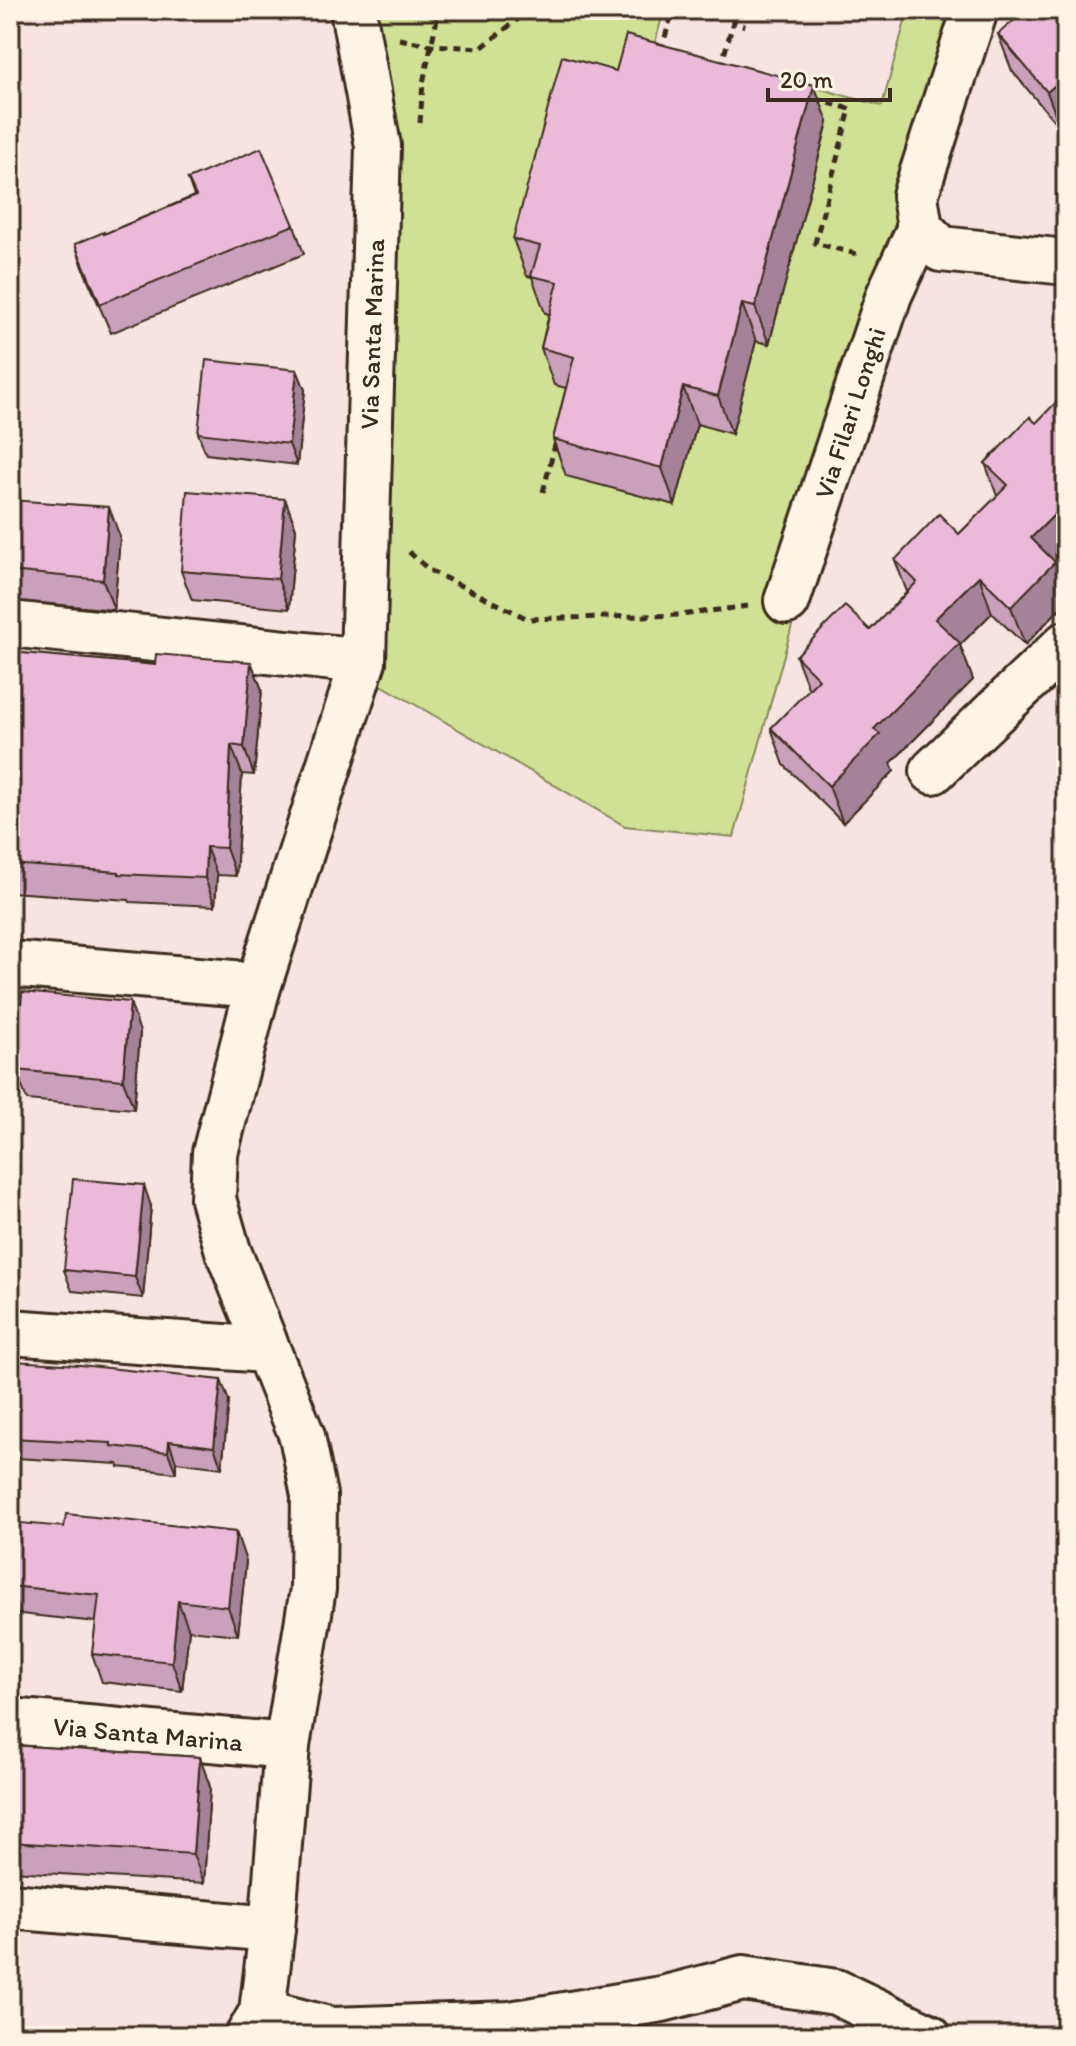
<svg xmlns="http://www.w3.org/2000/svg" width="1076" height="2046" viewBox="0 0 1076 2046" font-family="Itim,sans-serif">
	<style>
		.green { fill: #d0e195; stroke: #86865a; stroke-width: 2 }
		.lines { fill: none; stroke-linecap: round; stroke-linejoin: round }
		.minor-casing { stroke: #3b2a1e; stroke-width: 50 }
		.path { stroke: #3b2a1e; stroke-width: 5; stroke-dasharray: 8 6; stroke-linecap: butt }
		.minor { stroke: #fcf5e5; stroke-width: 44 }
		.wall { fill: #cba0bb; stroke: #3b2a1e; stroke-width: 2 }
		.shaded-wall { fill: #a58298; stroke: #3b2a1e; stroke-width: 2 }
		.building { fill: #ecbad9; stroke: #3b2a1e; stroke-width: 2 }
		.labels { text-anchor: middle; stroke-width: 6; stroke-linejoin: round; paint-order: stroke }
		.street-label { font-size: 26px; fill: #3b2a1e; stroke: #fcf5e5 }
	</style>
	<rect width="100%" height="100%" fill="#f7e3e1"/>
	<filter id="ink" filterUnits="userSpaceOnUse"><feTurbulence type="fractalNoise" baseFrequency=".0125" numOctaves="2"/><feDisplacementMap in="SourceGraphic" scale="16" xChannelSelector="R" yChannelSelector="G"/><feConvolveMatrix kernelMatrix="1 2 1 2 8 2 1 2 1" color-interpolation-filters="sRGB"/></filter>
	<g filter="url(#ink)">
		<path class="green" d="M375 10H664L655 43 882 106 908 10H961L734 837 625 826 378 683 400 152Z"/>
		<g class="lines">
			<defs>
				<g id="minor">
					<path d="M975 10 915 196 920 228 941 249 1066 262"/>
					<path d="M787 601 889 295 920 228"/>
					<path d="M10 624 363 661"/>
					<path d="M933 771 1066 644"/>
					<path d="M10 964 233 983 257 990"/>
					<path d="M10 1332 267 1350"/>
					<path d="M10 1721 287 1746"/>
					<path d="M10 1906 272 1929"/>
					<path d="M262 2012 332 2030 510 2024 662 1999 743 1978 836 1992 928 2036"/>
					<path d="M248 2036 262 2012 272 1929 287 1746 313 1589 314 1495 302 1436 228 1251 213 1199 215 1153 257 990 363 661 378 146 353 10"/>
				</g>
			</defs>
			<use href="#minor" class="minor-casing"/>
			<g class="path">
				<path d="M399 39 431 45 481 48 518 19 522 10"/>
				<path d="M661 51 673 10"/>
				<path d="M721 67 733 22 745 26"/>
				<path d="M815 99 850 109 815 243 860 255"/>
				<path d="M420 123 423 83 439 10"/>
				<path d="M543 492 556 441"/>
				<path d="M409 552 429 570 528 619 681 615 748 606"/>
			</g>
			<use href="#minor" class="minor"/>
		</g>
		<g class="wall">
			<path d="M1066 10V125L1061 129 1012 71 998 34Z"/>
			<path d="M616 71 814 85 828 122 769 344 756 341 732 434 697 424 675 505 566 476 553 439 566 388 554 385 541 348 549 314 545 313 532 277 527 276 513 239Z"/>
			<path d="M188 179 294 225 304 254 111 333 85 273 75 244 104 234 194 196Z"/>
			<path d="M297 370 305 390 297 465 206 454 198 433Z"/>
			<path d="M1030 417 1056 564 1066 592V602L1025 645 992 613 960 645 973 680 891 763 894 771 843 823 784 765 771 728 809 690 796 656 870 630 907 592 895 560 959 534 997 496 985 463Z"/>
			<path d="M285 499 296 529 289 609 192 600 181 571Z"/>
			<path d="M10 500 120 537 114 610 10 600Z"/>
			<path d="M10 652 155 665 251 662 262 690 254 775 242 774 236 876 217 875 215 906 130 902 129 900 10 892Z"/>
			<path d="M140 1032 134 1109 27 1100 16 1070Z"/>
			<path d="M1066 1200V1222L1061 1209Z"/>
			<path d="M151 1206 143 1298 72 1291 64 1270Z"/>
			<path d="M229 1401 222 1468 176 1462V1473L119 1467 118 1464 16 1458 10 1442V1405Z"/>
			<path d="M10 1522 246 1561 238 1635 189 1630 182 1691 102 1682 92 1654 96 1622 11 1613 10 1620Z"/>
			<path d="M10 1745 200 1757 210 1787 204 1883 12 1871 10 1864Z"/>
		</g>
		<g class="shaded-wall">
			<path d="M1066 76V125L1061 129 1047 92Z"/>
			<path d="M814 85 828 122 769 344 755 307Z"/>
			<path d="M742 304 756 341 732 434 718 396Z"/>
			<path d="M297 370 305 390 297 465 289 444Z"/>
			<path d="M683 387 697 424 675 505 662 468Z"/>
			<path d="M285 499 296 529 289 609 278 579Z"/>
			<path d="M1066 503V554L1056 564 1066 592V602L1025 645 1011 607 1031 538Z"/>
			<path d="M109 507 120 537 114 610 103 580Z"/>
			<path d="M979 576 992 613 960 645 973 680 891 763 894 771 843 823 829 786 874 729 935 619Z"/>
			<path d="M251 662 262 690 254 775 244 747Z"/>
			<path d="M231 745 242 774 236 876 226 848Z"/>
			<path d="M206 847 217 875 215 906 205 878Z"/>
			<path d="M130 1002 140 1032 134 1109 123 1080Z"/>
			<path d="M144 1185 151 1206 143 1298 135 1277Z"/>
			<path d="M221 1380 229 1401 222 1468 214 1447Z"/>
			<path d="M169 1441 176 1462V1473L168 1452Z"/>
			<path d="M236 1532 246 1561 238 1635 228 1607Z"/>
			<path d="M178 1601 189 1630 182 1691 172 1662Z"/>
			<path d="M200 1757 210 1787 204 1883 193 1854Z"/>
		</g>
		<g class="building">
			<path d="M1026 10H1066V76L1047 92 998 34Z"/>
			<path d="M626 35 814 85 755 307 742 304 718 396 683 387 662 468 553 439 574 357 541 348 558 282 531 276 540 246 513 239 562 56 616 71Z"/>
			<path d="M261 148 294 225 100 304 75 244 104 232V234L196 196 188 179Z"/>
			<path d="M206 360 297 370 289 444 198 433Z"/>
			<path d="M1066 392V503L1031 538 1055 562 1011 607 979 576 935 619 960 643 874 729 880 734 829 786 771 728 819 679 796 656 845 606 870 630 917 582 895 560 939 514 959 534 1008 485 985 463 1030 417 1036 423Z"/>
			<path d="M187 491 285 499 278 579 181 571Z"/>
			<path d="M10 500 109 507 103 580 10 571Z"/>
			<path d="M10 652 155 665 156 654 251 662 244 747 231 745 226 848 206 847 205 878 119 874V872L10 864Z"/>
			<path d="M22 992 130 1002 123 1080 16 1070Z"/>
			<path d="M73 1179 144 1185 135 1277 64 1270Z"/>
			<path d="M1066 1200V1212L1061 1209Z"/>
			<path d="M12 1361 80 1365 221 1380 214 1447 169 1441 168 1452 111 1446V1443L10 1438V1405Z"/>
			<path d="M66 1514 236 1532 228 1607 178 1601 172 1662 92 1654 99 1595 10 1586V1522L64 1527Z"/>
			<path d="M10 1745 200 1757 193 1854 10 1842Z"/>
		</g>
	</g>
	<g class="labels">
		<g class="street-label">
			<text transform="translate(372 334) rotate(-88)" y="9">Via Santa Marina</text>
			<text transform="translate(850 413) rotate(-72)" y="9">Via Filari Longhi</text>
			<text transform="translate(148 1734) rotate(5)" y="9">Via Santa Marina</text>
		</g>
	</g>
	<rect width="1076" height="2046" fill="none" stroke="#fcf5e5" stroke-width="40"/>
	<rect x="20" y="20" width="1036" height="2006" fill="none" stroke="#3b2a1e" stroke-width="3" filter="url(#ink)"/>
	<path d="M768 88v12h122v-12" fill="none" stroke="#3b2a1e" stroke-width="4"/>
	<text x="780" y="88" font-size="24" fill="#3b2a1e" stroke="#fcf5e5" stroke-width="6" paint-order="stroke">20 m</text>
</svg>
